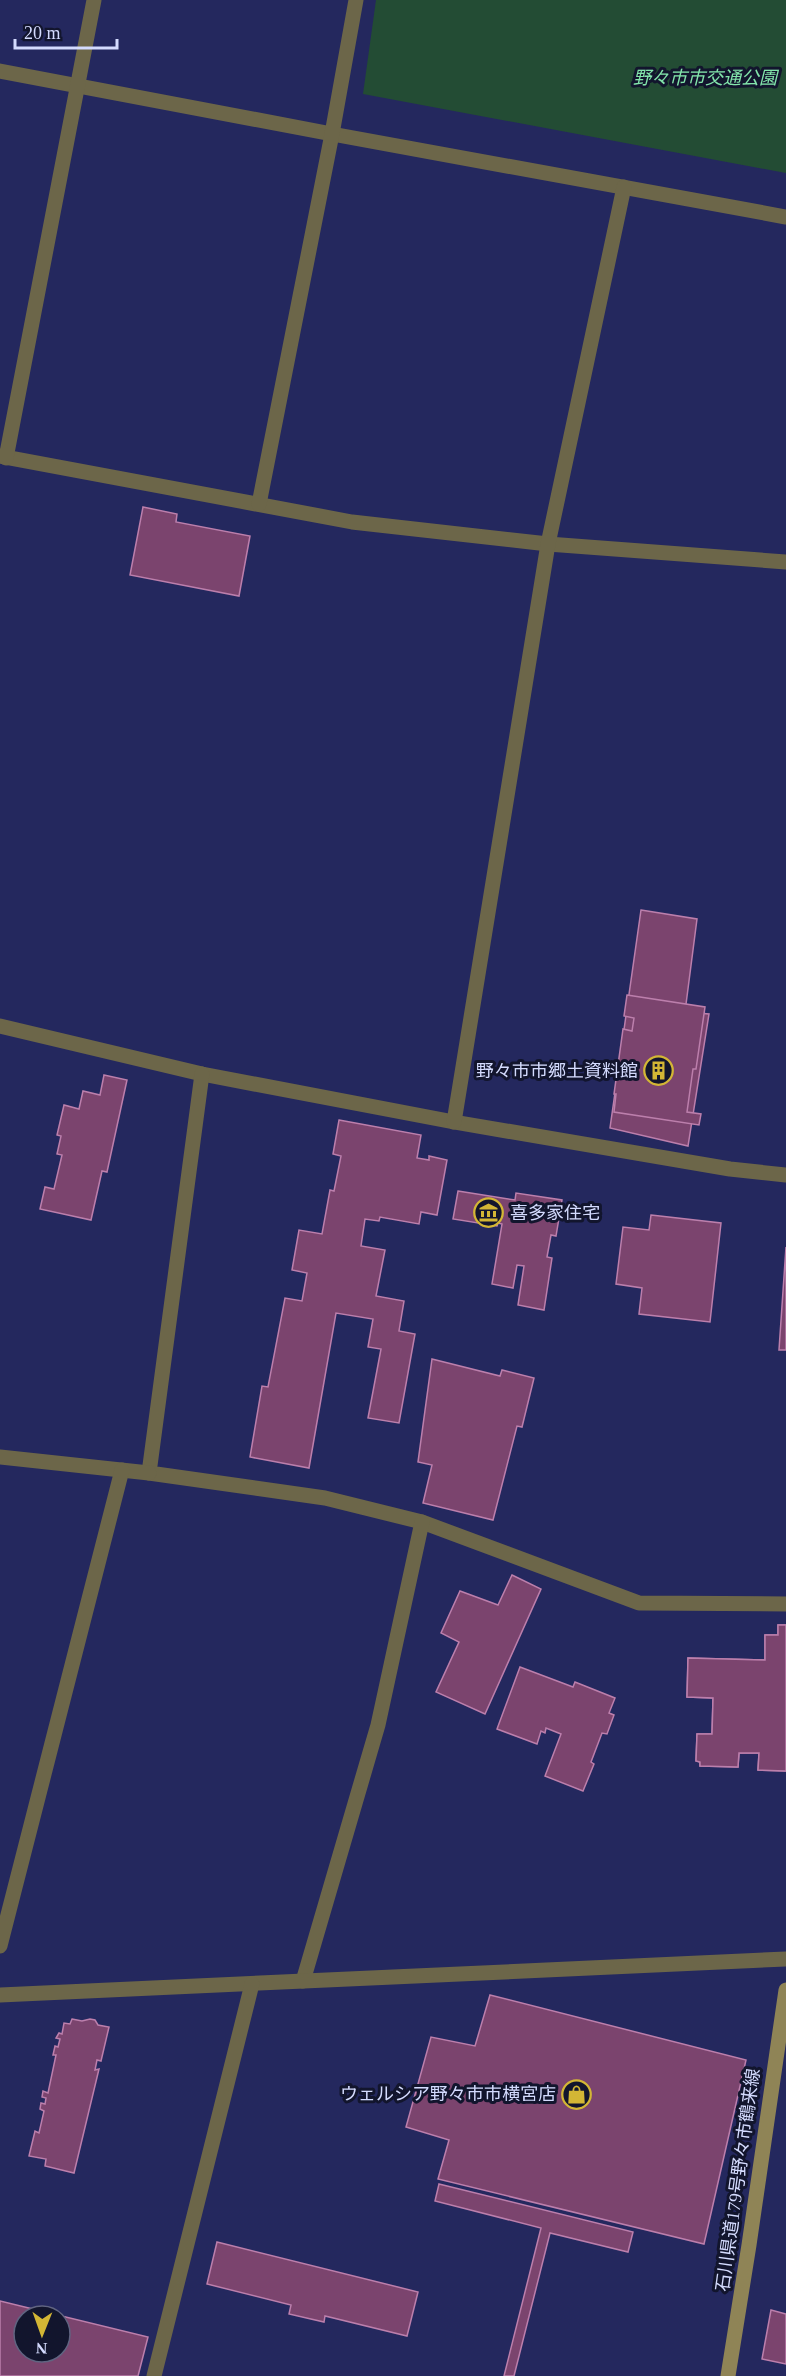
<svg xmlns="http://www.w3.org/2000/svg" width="786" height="2376" viewBox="0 0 786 2376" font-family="'Times New Roman','Noto Sans JP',serif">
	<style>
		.green { fill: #234c34 }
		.building { fill: #7b446e; stroke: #bc7fac; stroke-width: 1.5; fill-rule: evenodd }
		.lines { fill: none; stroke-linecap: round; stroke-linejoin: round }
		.minor { stroke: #6c6649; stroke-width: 15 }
		.secondary { stroke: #8f8456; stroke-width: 15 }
		.labels { text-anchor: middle; stroke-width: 6; stroke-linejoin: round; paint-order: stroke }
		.park-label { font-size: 18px; font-style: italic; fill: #83e5ab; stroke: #12152d }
		.poi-label { font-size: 18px; fill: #d4dbfe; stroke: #12152d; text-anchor: end }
		.street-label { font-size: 18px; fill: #d4dbfe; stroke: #12152d }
	</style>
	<rect width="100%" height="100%" fill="#24285e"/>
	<path class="green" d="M376 0H786V173L363 94Z"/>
	<g class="building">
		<path d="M143 507 177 514 176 522 250 536 239 596 130 575Z"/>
		<path d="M641 910 697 919 685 1012 709 1014 688 1146 610 1128Z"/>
		<path d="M627 995 705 1007 696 1069H693L687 1112 701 1114 699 1125 614 1112 616 1094H614L623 1029 632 1031 634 1018 624 1016Z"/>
		<path d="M104 1075 127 1080 107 1172 102 1171 91 1220 40 1209 45 1187 54 1189 62 1155 57 1154 61 1136 57 1135 64 1105 79 1109 83 1091 100 1095Z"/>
		<path d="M339 1120 421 1135 417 1158 429 1160V1156L447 1160 437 1215 421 1212 419 1224 380 1217 379 1221 365 1219 361 1246 385 1250 376 1296 404 1301 399 1331 415 1334 399 1423 368 1418 381 1349 368 1347 373 1319 336 1313 309 1468 250 1457 262 1386 268 1387 285 1298 302 1301 307 1273 292 1270 299 1230 322 1234 330 1190 334 1191 341 1156 333 1154Z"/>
		<path d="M458 1191 515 1200 516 1193 562 1200 556 1236 551 1235 547 1257 552 1258 544 1310 518 1305 524 1266 517 1265 513 1288 492 1284 502 1224 498 1223 497 1226 453 1219Z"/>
		<path d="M651 1215 721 1223 710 1322 639 1314 642 1288 616 1284 623 1227 649 1230Z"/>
		<path d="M786 1247V1350H779Z"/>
		<path d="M432 1359 500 1376 502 1370 534 1378 522 1427 517 1426 493 1520 423 1503 432 1465 418 1462Z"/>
		<path d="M512 1575 541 1589 485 1714 436 1692 459 1642 441 1633 460 1591 498 1605Z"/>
		<path d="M778 1625H786V1771L758 1770 759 1753H739L738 1767 700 1766V1762L696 1761 697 1734H712L713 1698 687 1697 688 1658 765 1660V1635H778Z"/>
		<path d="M778 1625H786V1771L758 1770 759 1753H739L738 1767 700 1766V1762L696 1761 697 1734H712L713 1698 687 1697 688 1658 765 1660V1635H778Z"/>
		<path d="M520 1667 573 1687 575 1682 615 1698 609 1713 614 1715 607 1734 602 1733 591 1762 594 1764 583 1791 545 1776 561 1734 546 1728 545 1733 541 1731 537 1744 497 1729Z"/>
		<path d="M490 1995 746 2060 704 2244 438 2179 449 2140 406 2127 431 2037 475 2046Z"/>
		<path d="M72 2019 82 2021 90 2019 95 2020 98 2025 109 2027 101 2061 97 2060 95 2070 99 2069 74 2173 45 2166 46 2159 29 2156 35 2131 39 2133 44 2111 40 2109 41 2103 45 2104 46 2098 42 2097 43 2091 48 2093 56 2055H53L55 2046 58 2047 60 2039 56 2038 59 2033 62 2034 64 2023 70 2024Z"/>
		<path d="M439 2184 633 2232 628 2252 550 2233 514 2376H504L541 2228 435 2201Z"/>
		<path d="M217 2242 418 2292 407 2336 325 2316 324 2322 289 2314 291 2305 207 2284Z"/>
		<path d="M0 2301 148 2337 138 2376H0ZM24 2316H60V2352H24Z"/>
		<path d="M771 2310 786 2314V2364L762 2359Z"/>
	</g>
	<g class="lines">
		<g class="minor">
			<path d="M0 71 332 134 786 217"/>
			<path d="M0 456 352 522 548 544 786 562"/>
			<path d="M6 458 94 0"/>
			<path d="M259 504 332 134 356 0"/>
			<path d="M0 1026 202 1074 454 1122 730 1169 786 1175"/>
			<path d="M202 1074 149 1473 325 1498 422 1522 639 1603 786 1604"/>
			<path d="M454 1122 548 544 624 187"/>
			<path d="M0 1457 149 1473"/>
			<path d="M0 1946 122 1470"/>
			<path d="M303 1981 378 1725 422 1522"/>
			<path d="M0 1995C262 1984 524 1970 786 1959"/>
			<path d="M154 2376 252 1984"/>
		</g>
		<path class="secondary" d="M728 2376 749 2245 786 1990"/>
	</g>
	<defs>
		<symbol id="building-ring" viewBox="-11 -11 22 22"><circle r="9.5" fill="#12152d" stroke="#d3b635" stroke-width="1.5"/><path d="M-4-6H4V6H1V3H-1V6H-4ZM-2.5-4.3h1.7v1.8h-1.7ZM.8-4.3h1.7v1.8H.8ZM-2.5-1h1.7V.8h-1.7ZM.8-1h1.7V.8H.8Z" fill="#d3b635"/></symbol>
		<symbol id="museum-ring" viewBox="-11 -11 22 22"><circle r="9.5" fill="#12152d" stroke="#d3b635" stroke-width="1.5"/><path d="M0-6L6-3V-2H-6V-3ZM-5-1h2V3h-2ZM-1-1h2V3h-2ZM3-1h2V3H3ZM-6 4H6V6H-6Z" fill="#d3b635"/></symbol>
		<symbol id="shop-ring" viewBox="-11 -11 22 22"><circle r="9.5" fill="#12152d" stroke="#d3b635" stroke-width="1.5"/><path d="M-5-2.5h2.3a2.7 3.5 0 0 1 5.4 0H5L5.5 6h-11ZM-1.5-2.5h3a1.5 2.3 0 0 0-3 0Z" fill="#d3b635"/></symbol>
	</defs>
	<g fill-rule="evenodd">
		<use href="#building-ring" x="642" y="1054" width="33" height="33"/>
		<use href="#museum-ring" x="472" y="1196" width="33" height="33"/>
		<use href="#shop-ring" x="560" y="2078" width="33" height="33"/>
	</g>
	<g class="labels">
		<g class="park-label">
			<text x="705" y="84">野々市市交通公園</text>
		</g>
		<g class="poi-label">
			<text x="638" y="1077">野々市市郷土資料館</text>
			<text x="510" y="1219" text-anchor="start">喜多家住宅</text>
			<text x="556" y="2100">ウェルシア野々市市横宮店</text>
		</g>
		<g class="street-label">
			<text transform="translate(738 2180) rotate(-82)" y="6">石川県道179号野々市鶴来線</text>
		</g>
	</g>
	<g transform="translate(42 2334) rotate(181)"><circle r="28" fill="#12152d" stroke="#606481" stroke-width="1.5"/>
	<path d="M0-4.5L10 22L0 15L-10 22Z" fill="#d3b635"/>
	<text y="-9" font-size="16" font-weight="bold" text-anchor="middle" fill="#d4dbfe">N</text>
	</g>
	<path d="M15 39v9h102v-9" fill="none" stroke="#d4dbfe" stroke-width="3"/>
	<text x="24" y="39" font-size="18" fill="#d4dbfe" stroke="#12152d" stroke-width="4.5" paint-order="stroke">20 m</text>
</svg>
